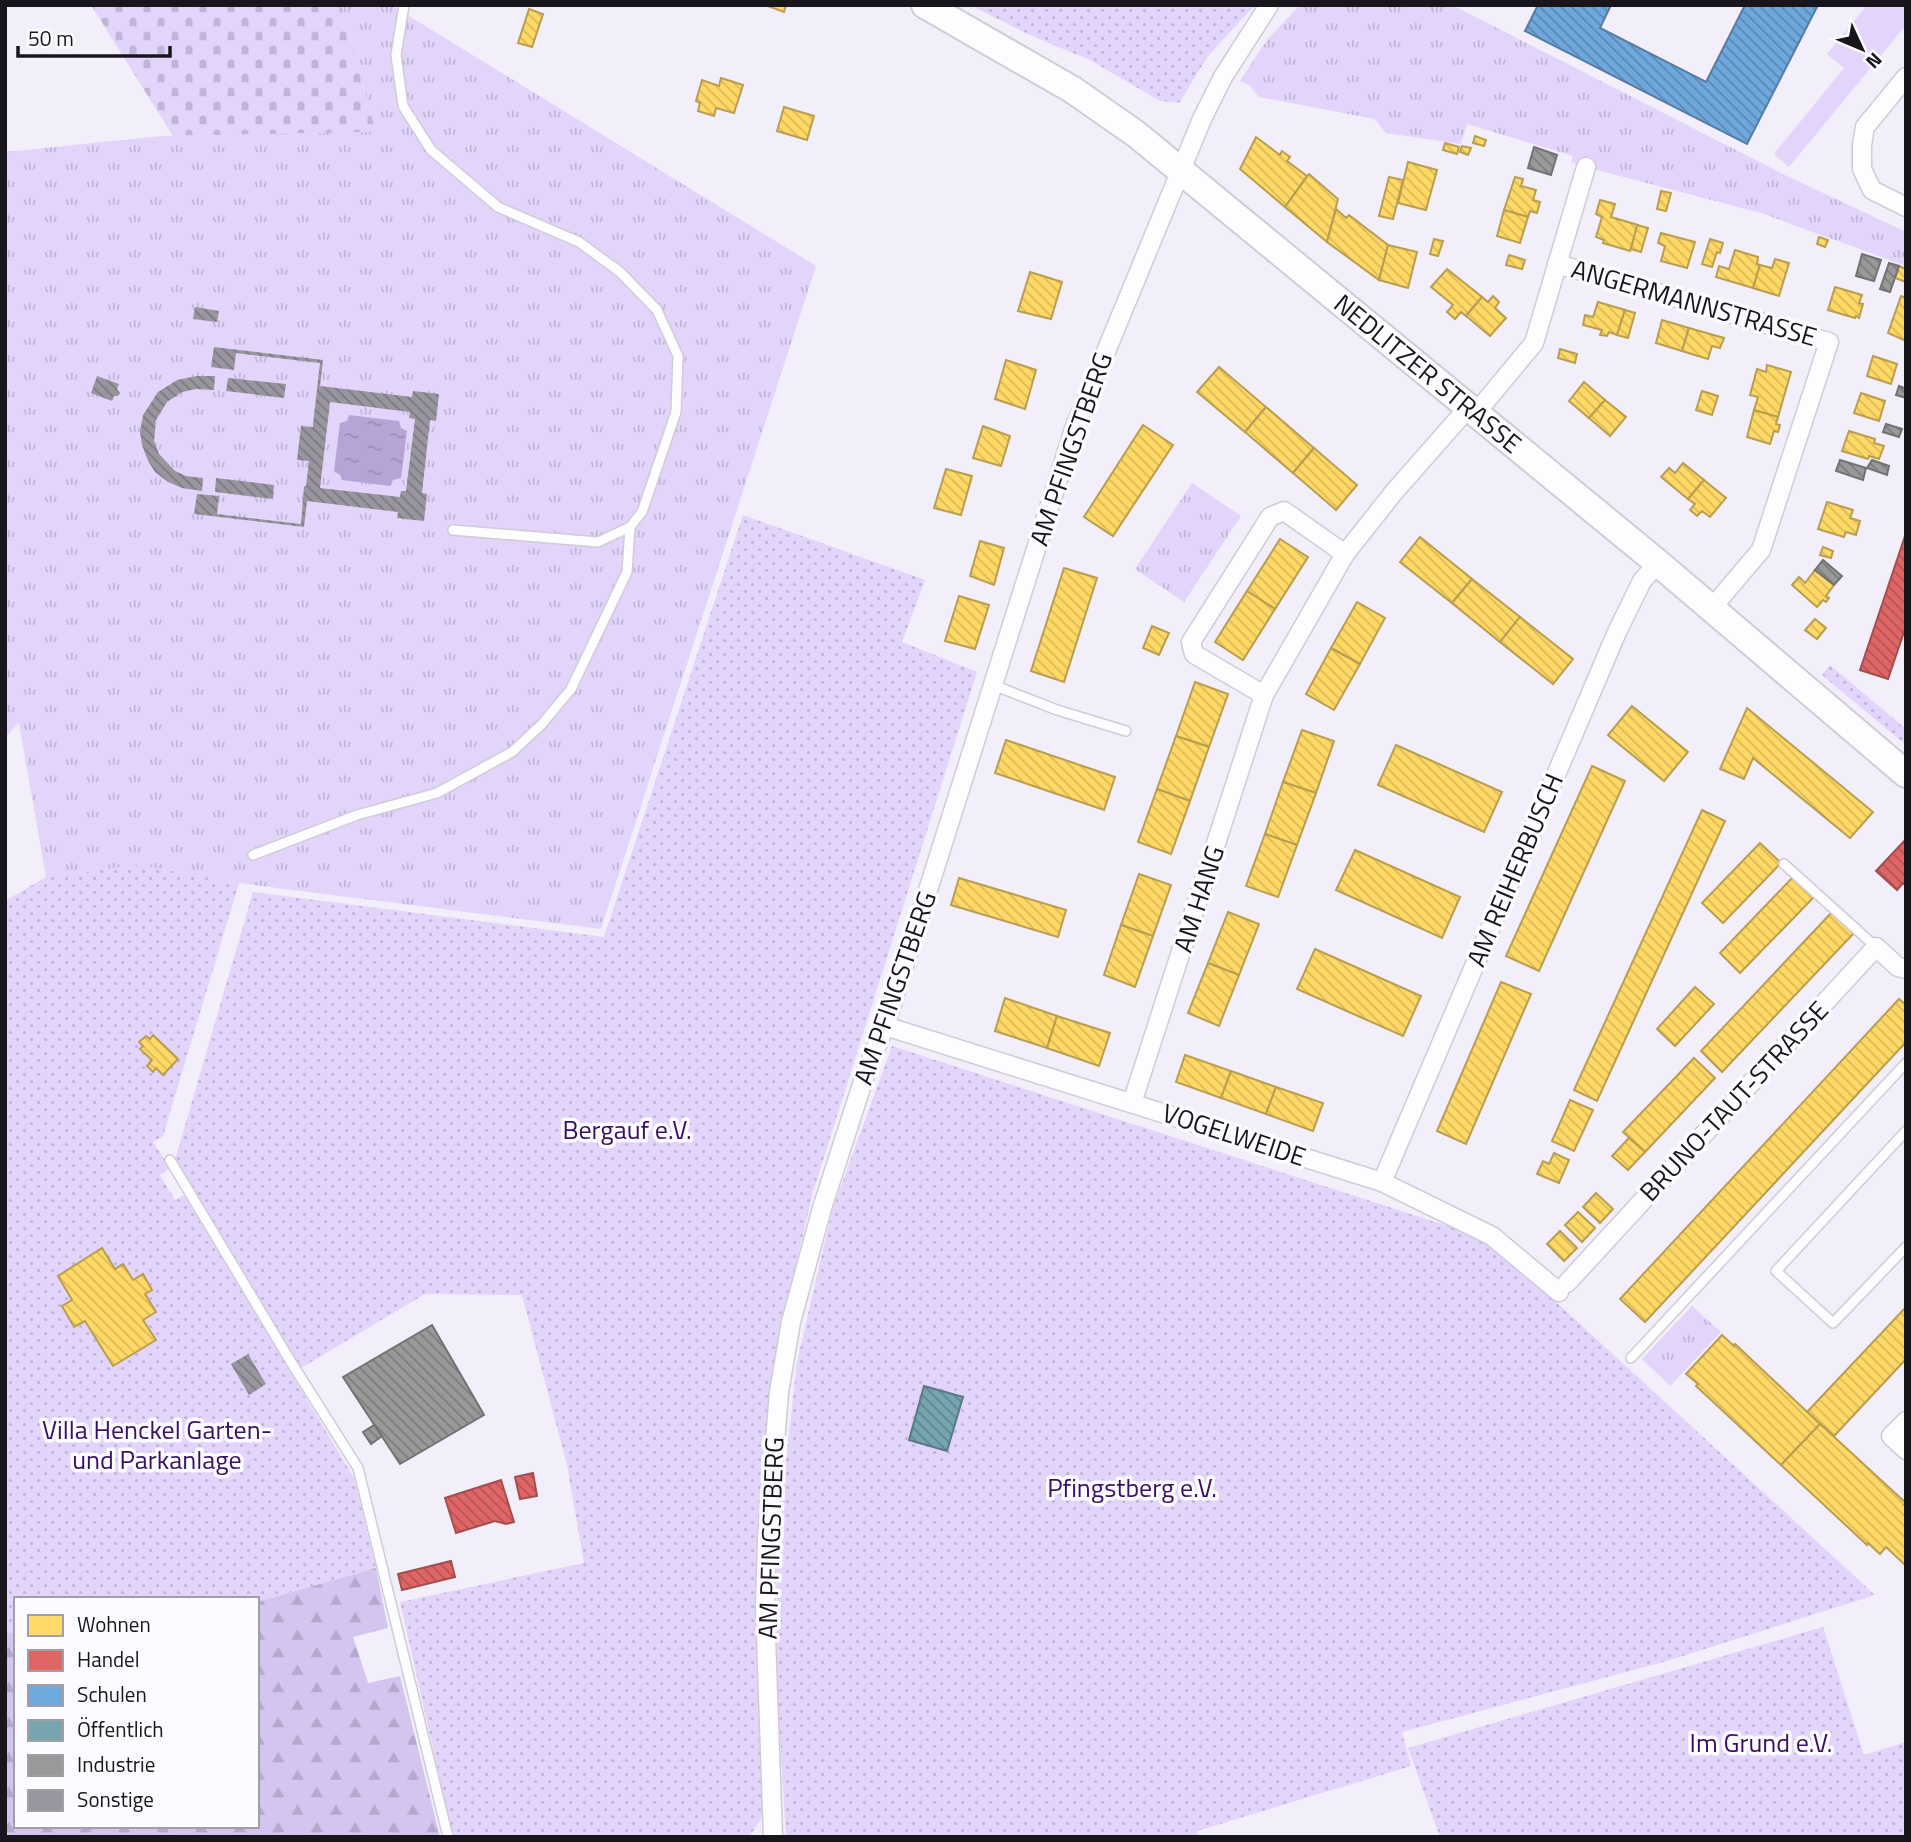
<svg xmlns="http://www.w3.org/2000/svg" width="1911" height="1842" viewBox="0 0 1911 1842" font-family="'Titillium Web',sans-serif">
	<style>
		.grass { fill: url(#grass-dots) }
		.forest { fill: url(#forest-firs) }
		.cemetery { fill: url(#cemetery-stones) }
		.park { fill: url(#park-tufts) }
		.pitch { fill: #e2d4fb }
		.water { fill: url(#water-ripples) }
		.homes { fill: url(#homes-back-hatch); stroke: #ba9e50; stroke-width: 2 }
		.shops { fill: url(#shops-back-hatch); stroke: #a44e50; stroke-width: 2 }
		.schools { fill: url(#schools-back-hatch); stroke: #557ca2; stroke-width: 2 }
		.public { fill: url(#public-back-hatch); stroke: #5a7a83; stroke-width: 2 }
		.industry { fill: url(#industry-back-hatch); stroke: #727274; stroke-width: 2 }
		.building { fill: url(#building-back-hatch); fill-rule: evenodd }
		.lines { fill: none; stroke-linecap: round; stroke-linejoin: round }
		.lane-casing { stroke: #d0ccd6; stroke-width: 12 }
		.street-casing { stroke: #d0ccd6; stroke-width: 21 }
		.primary-casing { stroke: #d0ccd6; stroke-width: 30 }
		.lane { stroke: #fdfcfe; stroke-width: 9 }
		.street { stroke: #fdfcfe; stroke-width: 18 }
		.primary { stroke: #fdfcfe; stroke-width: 26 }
		.labels { text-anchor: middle; stroke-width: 7; stroke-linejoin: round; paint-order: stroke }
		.street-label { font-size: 26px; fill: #18161c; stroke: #fcfbff }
		.park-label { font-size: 26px; fill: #3a1062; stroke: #fcfbff }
	</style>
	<defs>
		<pattern id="grass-dots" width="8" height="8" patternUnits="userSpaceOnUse" patternTransform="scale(1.75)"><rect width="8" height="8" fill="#e2d4fb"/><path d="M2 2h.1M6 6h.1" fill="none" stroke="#c1b5d7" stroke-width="1.8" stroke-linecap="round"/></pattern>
		<pattern id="forest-firs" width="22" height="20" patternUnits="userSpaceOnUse" patternTransform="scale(1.75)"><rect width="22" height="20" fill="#d4c4f0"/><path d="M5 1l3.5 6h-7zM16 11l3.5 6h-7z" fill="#b5a8cd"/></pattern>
		<pattern id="cemetery-stones" width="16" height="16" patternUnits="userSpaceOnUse" patternTransform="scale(1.75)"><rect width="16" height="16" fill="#e2d4fb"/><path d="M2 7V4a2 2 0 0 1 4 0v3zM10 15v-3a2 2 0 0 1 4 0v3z" fill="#c1b5d7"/></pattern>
		<pattern id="park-tufts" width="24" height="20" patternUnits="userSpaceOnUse" patternTransform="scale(1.75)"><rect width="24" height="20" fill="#e2d4fb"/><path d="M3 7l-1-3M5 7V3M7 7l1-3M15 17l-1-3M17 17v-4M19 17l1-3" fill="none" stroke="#c1b5d7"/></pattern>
		<pattern id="water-ripples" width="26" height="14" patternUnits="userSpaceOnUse" patternTransform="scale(1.75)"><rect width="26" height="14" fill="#b7a4d6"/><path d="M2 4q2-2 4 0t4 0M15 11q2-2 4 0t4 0" fill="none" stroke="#9d8cb7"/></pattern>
		<pattern id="homes-back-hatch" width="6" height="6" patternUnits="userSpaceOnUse" patternTransform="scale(1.75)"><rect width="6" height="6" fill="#ffd966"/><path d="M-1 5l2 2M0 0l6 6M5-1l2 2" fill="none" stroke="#daba58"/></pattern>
		<pattern id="shops-back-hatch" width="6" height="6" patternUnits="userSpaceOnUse" patternTransform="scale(1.75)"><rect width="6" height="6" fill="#e06666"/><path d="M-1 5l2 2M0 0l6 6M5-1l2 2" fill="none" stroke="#b55353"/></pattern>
		<pattern id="schools-back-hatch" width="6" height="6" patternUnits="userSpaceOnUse" patternTransform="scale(1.75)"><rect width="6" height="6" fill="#6fa8dc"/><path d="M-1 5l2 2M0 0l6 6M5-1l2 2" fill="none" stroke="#5a88b2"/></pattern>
		<pattern id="public-back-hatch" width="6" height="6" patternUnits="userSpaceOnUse" patternTransform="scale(1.75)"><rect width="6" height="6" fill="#76a5af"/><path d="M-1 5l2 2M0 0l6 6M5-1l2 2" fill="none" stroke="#60858e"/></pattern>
		<pattern id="industry-back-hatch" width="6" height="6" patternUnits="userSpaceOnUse" patternTransform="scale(1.75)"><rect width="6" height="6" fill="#999"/><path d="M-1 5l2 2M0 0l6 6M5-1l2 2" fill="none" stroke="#7c7c7c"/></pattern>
		<pattern id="building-back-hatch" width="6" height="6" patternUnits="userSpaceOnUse" patternTransform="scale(1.75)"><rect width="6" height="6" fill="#98959e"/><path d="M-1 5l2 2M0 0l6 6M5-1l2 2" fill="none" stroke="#7b7980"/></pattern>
	</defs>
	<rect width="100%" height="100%" fill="#f2eefa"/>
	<g class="grass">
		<path d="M970 5H1255L1208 56 1179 103 1160 101 1090 60 1032 36Z"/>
		<path d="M743 515 925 580 902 642 977 672 813 1192 775 1356 759 1539 763 1816 749 1837H453L400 1602 584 1563 567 1465 522 1295 425 1294 301 1368 175 1160 253 892 604 937Z"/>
		<path d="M1830 665 1906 729V745L1822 675Z"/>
		<path d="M138 865 239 883 163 1136 153 1142 170 1168 160 1175 175 1200 184 1195 354 1478 376 1568 257 1602V1599H16V1633L5 1632V901L46 877Z"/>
		<path d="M892 1046 1457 1229 1505 1255 1875 1595 1667 1661 1402 1732 1411 1766 1197 1831 1198 1837H786L776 1670 777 1543 797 1362 832 1211Z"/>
		<path d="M1823 1627 1864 1755 1906 1742V1837H1440L1408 1748Z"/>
	</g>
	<path class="forest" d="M376 1568 388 1628 353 1637 368 1683 400 1676 440 1837H5V1632L16 1633V1826H257V1602Z"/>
	<path class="cemetery" d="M91 5H341L376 132 173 136Z"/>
	<g class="park">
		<path d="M341 5H391L816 266 601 929 239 883 138 865 46 877 19 723 5 737V152L163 136 376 132Z"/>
		<path d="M1300 5H1452L1789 177 1906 232V266L1761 213 1597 170 1571 162 1573 156 1467 124 1461 144 1386 133 1375 119 1259 97 1249 85 1240 81 1267 40Z"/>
		<path d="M1192 483 1241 516 1184 602 1135 569Z"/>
		<path d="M1692 1306 1721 1332 1670 1386 1642 1359Z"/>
	</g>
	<path class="pitch" d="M1867 5H1906V25L1789 167 1774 154 1844 68 1827 54Z"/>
	<path class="water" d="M349 415 399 421 401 428 407 431 401 478 393 480 390 486 342 480 340 475 334 471 340 423 347 421Z"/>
	<g class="homes">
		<path d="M765 5H786L784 12Z"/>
		<path d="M529 9 543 14 532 47 518 43Z"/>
		<path d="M721 78 743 85 734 113 716 108 714 116 698 111 700 103 696 101 702 80 719 86Z"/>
		<path d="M784 107 814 116 807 140 777 131Z"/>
		<path d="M1475 136 1486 140 1484 146 1473 143Z"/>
		<path d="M1256 137 1280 155 1282 151 1290 157 1287 161 1307 176 1285 207 1240 169Z"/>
		<path d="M1445 143 1459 147 1457 154 1443 150Z"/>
		<path d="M1462 146 1471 148 1468 155 1460 152Z"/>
		<path d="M1408 162 1437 170 1426 210 1398 203Z"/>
		<path d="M1309 174 1338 199 1327 242 1285 207Z"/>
		<path d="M1389 177 1403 180 1393 219 1379 216Z"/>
		<path d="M1515 177 1523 179 1521 186 1536 190 1533 200 1540 202 1537 213 1530 211 1528 217 1504 210Z"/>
		<path d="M1661 191 1671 193 1666 211 1657 209Z"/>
		<path d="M1600 200 1615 204 1611 217 1638 225 1630 251 1603 243 1604 240 1596 237 1602 217 1596 214Z"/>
		<path d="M1336 209 1346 218 1349 215 1388 245 1379 280 1327 242Z"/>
		<path d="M1504 210 1528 217 1520 243 1497 236Z"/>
		<path d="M1637 225 1648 228 1641 252 1631 249Z"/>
		<path d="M1661 233 1695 242 1687 268 1661 261 1665 246 1658 243Z"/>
		<path d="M1819 237 1828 240 1825 247 1817 244Z"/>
		<path d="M1434 239 1443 241 1438 256 1430 254Z"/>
		<path d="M1710 239 1723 243 1720 253 1717 252 1712 267 1702 264Z"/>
		<path d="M1388 245 1417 252 1408 288 1379 280Z"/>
		<path d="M1735 250 1758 257 1757 264 1760 265 1753 288 1716 277 1719 266 1729 269Z"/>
		<path d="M1509 255 1525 260 1522 269 1506 265Z"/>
		<path d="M1775 259 1789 263 1779 296 1753 288 1760 265 1772 268Z"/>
		<path d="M1899 266 1906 269V282L1895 278Z"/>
		<path d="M1447 269 1482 297 1466 316 1461 312 1455 319 1447 312 1453 305 1431 287Z"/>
		<path d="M1030 272 1062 282 1051 319 1018 311Z"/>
		<path d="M1835 287 1862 295 1859 303 1863 304 1859 318 1856 316 1855 318 1828 310Z"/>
		<path d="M1493 296 1499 302 1495 308 1506 318 1490 336 1466 316 1482 297 1488 302Z"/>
		<path d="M1901 296 1906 298V341L1888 333Z"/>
		<path d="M1598 302 1625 310 1617 335 1609 332 1607 336 1600 335 1602 330 1583 325 1585 315 1593 317Z"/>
		<path d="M1625 310 1635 313 1628 338 1617 335Z"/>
		<path d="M1662 320 1689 328 1682 351 1656 343Z"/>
		<path d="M1689 328 1724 338 1720 348 1712 346 1708 359 1682 351Z"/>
		<path d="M1560 349 1577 354 1575 363 1558 358Z"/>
		<path d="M1873 356 1897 364 1891 384 1867 376Z"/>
		<path d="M1006 360 1036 370 1025 409 995 399Z"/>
		<path d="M1767 365 1791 372 1778 417 1754 410 1758 397 1750 395 1757 369 1766 372Z"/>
		<path d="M1219 367 1266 407 1245 432 1197 392Z"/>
		<path d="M1584 382 1605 400 1589 418 1569 401Z"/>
		<path d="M1702 391 1718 396 1712 415 1696 410Z"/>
		<path d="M1861 393 1885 401 1879 421 1854 413Z"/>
		<path d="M1605 400 1626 417 1610 436 1589 418Z"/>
		<path d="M1266 407 1314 448 1293 473 1245 432Z"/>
		<path d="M1754 410 1778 417 1776 424 1780 425 1778 432 1774 431 1770 444 1747 437Z"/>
		<path d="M1143 425 1173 445 1113 536 1084 517Z"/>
		<path d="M983 426 1010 436 1001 466 973 458Z"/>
		<path d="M1849 431 1875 439 1874 443 1884 446 1879 459 1869 456 1868 459 1842 451Z"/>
		<path d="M1314 448 1357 485 1336 510 1293 473Z"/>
		<path d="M1683 463 1704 480 1688 499 1661 477 1669 468 1675 473Z"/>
		<path d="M946 469 972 476 961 515 934 508Z"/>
		<path d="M1704 480 1726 498 1710 517 1702 511 1697 516 1690 510 1695 504 1688 499Z"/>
		<path d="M1827 502 1853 510 1850 518 1860 521 1856 535 1846 532 1844 537 1818 529Z"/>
		<path d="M1420 537 1472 579 1452 603 1400 562Z"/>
		<path d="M1280 539 1308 557 1275 609 1247 591Z"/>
		<path d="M980 541 1004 548 994 585 970 576Z"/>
		<path d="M1823 547 1833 551 1831 558 1820 555Z"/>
		<path d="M1064 568 1097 578 1064 682 1031 671Z"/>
		<path d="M1815 570 1834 585 1826 596 1829 598 1826 602 1823 600 1817 607 1792 585 1799 577 1805 583Z"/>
		<path d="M1472 579 1520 617 1500 642 1452 603Z"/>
		<path d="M1247 591 1275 609 1243 660 1215 642Z"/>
		<path d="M959 596 989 605 975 649 945 641Z"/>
		<path d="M1357 602 1385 618 1360 664 1331 648Z"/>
		<path d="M1520 617 1573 659 1553 684 1500 642Z"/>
		<path d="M1815 619 1826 628 1817 639 1805 630Z"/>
		<path d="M1152 626 1169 633 1159 655 1143 648Z"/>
		<path d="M1331 648 1360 664 1334 710 1306 694Z"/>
		<path d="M1195 682 1228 694 1209 747 1176 736Z"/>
		<path d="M1632 706 1688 752 1664 781 1608 735Z"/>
		<path d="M1747 708 1873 812 1850 838 1753 758 1744 779 1720 769Z"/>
		<path d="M1302 730 1334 741 1316 793 1283 782Z"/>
		<path d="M1176 736 1209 747 1190 801 1157 789Z"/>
		<path d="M1006 740 1115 777 1104 810 995 773Z"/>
		<path d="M1396 745 1502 792 1484 832 1378 785Z"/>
		<path d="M1592 766 1625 781 1539 971 1506 956Z"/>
		<path d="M1283 782 1316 793 1297 845 1265 834Z"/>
		<path d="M1157 789 1190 801 1171 854 1138 842Z"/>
		<path d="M1702 810 1725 821 1597 1101 1574 1090Z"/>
		<path d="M1265 834 1297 845 1278 897 1246 886Z"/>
		<path d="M1760 843 1781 863 1723 923 1702 903Z"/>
		<path d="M1355 850 1460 897 1442 938 1336 890Z"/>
		<path d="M1139 874 1171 885 1153 936 1121 925Z"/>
		<path d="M1794 876 1815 896 1740 973 1720 953Z"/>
		<path d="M959 878 1066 910 1058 937 951 905Z"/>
		<path d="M1228 912 1259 924 1239 975 1208 963Z"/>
		<path d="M1832 912 1854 933 1722 1072 1701 1051Z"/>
		<path d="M1121 925 1153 936 1135 987 1104 975Z"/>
		<path d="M1315 949 1421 996 1403 1036 1297 989Z"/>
		<path d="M1208 963 1239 975 1219 1026 1188 1013Z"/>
		<path d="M1501 982 1531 994 1466 1144 1437 1131Z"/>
		<path d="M1695 987 1714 1004 1675 1046 1657 1029Z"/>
		<path d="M1005 998 1057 1016 1047 1048 995 1031Z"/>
		<path d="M1899 999 1906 1005V1042L1645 1322 1620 1299Z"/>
		<path d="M1057 1016 1110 1033 1099 1066 1047 1048Z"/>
		<path d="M153 1035 178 1059 163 1075 156 1068 153 1072 147 1066 152 1060 140 1049 143 1046 139 1042 146 1036 150 1039Z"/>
		<path d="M1185 1055 1231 1071 1221 1098 1176 1082Z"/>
		<path d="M1694 1058 1715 1078 1645 1152 1623 1132Z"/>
		<path d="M1231 1071 1276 1087 1266 1114 1221 1098Z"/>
		<path d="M1276 1087 1323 1103 1313 1131 1266 1114Z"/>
		<path d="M1570 1100 1593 1110 1574 1151 1552 1141Z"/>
		<path d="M1629 1138 1645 1152 1628 1170 1612 1156Z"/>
		<path d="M1554 1153 1569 1160 1559 1183 1537 1174 1543 1161 1549 1164Z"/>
		<path d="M1596 1193 1613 1209 1600 1223 1583 1207Z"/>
		<path d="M1578 1212 1595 1228 1582 1242 1565 1225Z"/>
		<path d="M1560 1231 1577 1248 1564 1261 1547 1244Z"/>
		<path d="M102 1248 115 1269 123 1264 133 1280 143 1274 152 1290 145 1294 156 1312 143 1320 156 1340 113 1366 85 1321 74 1327 62 1306 72 1300 58 1276Z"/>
		<path d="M1906 1307V1359L1834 1436 1807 1412Z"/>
		<path d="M1722 1335 1734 1346 1735 1344 1820 1424 1781 1465 1696 1386 1698 1384 1686 1374Z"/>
		<path d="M1820 1424 1906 1503 1904 1505 1906 1507V1566L1886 1547 1880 1554 1868 1543 1867 1545 1781 1465Z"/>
	</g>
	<g class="shops">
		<path d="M1906 533V626L1888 679 1860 670Z"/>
		<path d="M1906 839V886L1903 883 1897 890 1876 871Z"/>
		<path d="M533 1473 537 1496 520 1499 515 1477Z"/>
		<path d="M501 1480 514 1522 506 1524 495 1521 456 1533 445 1498Z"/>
		<path d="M451 1561 455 1577 402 1590 398 1574Z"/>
	</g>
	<path class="schools" d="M1538 5H1611L1600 28 1706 82 1745 5H1818L1747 144 1525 31Z"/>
	<path class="public" d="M924 1386 963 1397 947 1451 909 1440Z"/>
	<g class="industry">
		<path d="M1534 147 1557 155 1551 175 1528 168Z"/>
		<path d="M1862 254 1881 260 1874 281 1856 276Z"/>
		<path d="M1889 263 1899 266 1890 292 1880 289Z"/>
		<path d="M1899 386 1906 389V398L1896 395Z"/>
		<path d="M1886 424 1902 429 1899 437 1883 432Z"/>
		<path d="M1840 460 1866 468 1863 480 1836 471Z"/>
		<path d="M1872 460 1889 466 1887 475 1867 468Z"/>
		<path d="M1823 560 1842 576 1834 585 1815 570Z"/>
		<path d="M432 1325 484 1415 400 1464 343 1377Z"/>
		<path d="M374 1425 382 1436 371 1444 363 1432Z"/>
	</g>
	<g class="building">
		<path d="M195 307 219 311 217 322 193 319Z"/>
		<path d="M214 347 323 360 320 386 412 397 413 391 439 394 436 421 430 420 422 493 427 494 424 521 397 518 398 512 307 501 304 527 194 514 197 494 219 496 217 514 301 524 304 486H306L309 461 297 460 301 426 313 427V424L320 363 236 353 234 370 211 367ZM330 402 410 412 409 418 415 419 406 491H401L400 497 320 488Z"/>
		<path d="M97 376 119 384 117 389 120 393 118 396H114L112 401 91 393Z"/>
		<path d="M197 376H215L214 390 196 389 182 392 167 402 156 420 154 441 159 454 175 471 186 476 203 478 202 491 182 488 168 482 155 472 148 461 142 445 140 432 143 415 158 392 177 380Z"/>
		<path d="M228 378 286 384 284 398 226 391Z"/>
		<path d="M216 478 274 485 273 499 215 492Z"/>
		<path d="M248 1354 266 1384 249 1395 231 1364Z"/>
	</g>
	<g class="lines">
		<defs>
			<g id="lane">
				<path d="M404 5 396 55 403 106 431 150 498 207 579 242 620 272 657 310 678 356 676 412 642 512 630 527 598 542 453 530"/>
				<path d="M993 685 1057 710 1126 731"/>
				<path d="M253 855 357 815 437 793 512 752 542 724 571 689 627 572 630 527"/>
				<path d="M1784 864 1876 947"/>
				<path d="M1906 1131 1776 1271 1833 1323 1906 1247"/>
				<path d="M170 1160 291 1362 358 1468 448 1837"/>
				<path d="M1631 1358 1906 1063"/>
			</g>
			<g id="street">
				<path d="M1906 77 1865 127 1862 145V169L1872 190 1906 207"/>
				<path d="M1557 264 1829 342 1761 550 1711 609"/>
				<path d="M1475 414 1534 343 1586 167"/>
				<path d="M1264 695 1194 654 1191 642 1270 517 1284 511 1345 554"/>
				<path d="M885 1026 1382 1182 1492 1236 1559 1292"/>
				<path d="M1132 1103 1264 695 1345 554 1394 492 1468 408"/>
				<path d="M1382 1182 1617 632 1642 581 1658 563"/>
				<path d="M1567 1283 1876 947 1898 967 1906 969"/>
				<path d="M1906 1421 1891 1436 1906 1450"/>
				<path d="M773 1837 765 1608 767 1540 779 1392 791 1322 822 1208 867 1069 885 1026 1074 429 1202 119 1223 77 1269 5"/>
			</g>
			<g id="primary">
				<path id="s1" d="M925 5 1073 90 1136 134 1658 563 1906 774"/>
			</g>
		</defs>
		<use href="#lane" class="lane-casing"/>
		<use href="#street" class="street-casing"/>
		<use href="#primary" class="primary-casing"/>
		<use href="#lane" class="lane"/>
		<use href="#street" class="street"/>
		<use href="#primary" class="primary"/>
	</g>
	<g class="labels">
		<g class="street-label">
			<text transform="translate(1694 303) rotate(16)" y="9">ANGERMANNSTRASSE</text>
			<text dy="9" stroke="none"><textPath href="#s1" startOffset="625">NEDLITZER STRASSE</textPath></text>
			<text transform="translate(1071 449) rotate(-71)" y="9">AM PFINGSTBERG</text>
			<text transform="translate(1515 870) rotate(-67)" y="9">AM REIHERBUSCH</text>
			<text transform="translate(1199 899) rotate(-72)" y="9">AM HANG</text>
			<text transform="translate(895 988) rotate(-71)" y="9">AM PFINGSTBERG</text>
			<text transform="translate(1734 1101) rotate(-47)" y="9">BRUNO-TAUT-STRASSE</text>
			<text transform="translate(1234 1135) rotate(18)" y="9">VOGELWEIDE</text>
			<text transform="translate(771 1538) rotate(-88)" y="9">AM PFINGSTBERG</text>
		</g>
		<g class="park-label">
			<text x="627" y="1139">Bergauf e.V.</text>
			<text x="157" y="1439">Villa Henckel Garten-<tspan x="157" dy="30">und Parkanlage</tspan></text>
			<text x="1132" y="1497">Pfingstberg e.V.</text>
			<text x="1761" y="1752">Im Grund e.V.</text>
		</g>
	</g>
	<rect width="1911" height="1842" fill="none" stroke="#18161c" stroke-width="14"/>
	<rect x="14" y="1597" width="245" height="231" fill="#fcfbff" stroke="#a19fa4" stroke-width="2"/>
	<rect x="28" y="1615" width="35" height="21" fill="#ffd966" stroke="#a19fa4" stroke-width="2"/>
	<text x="77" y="1632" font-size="21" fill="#18161c">Wohnen</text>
	<rect x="28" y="1650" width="35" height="21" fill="#e06666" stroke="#a19fa4" stroke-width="2"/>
	<text x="77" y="1667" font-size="21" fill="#18161c">Handel</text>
	<rect x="28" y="1685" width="35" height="21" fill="#6fa8dc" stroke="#a19fa4" stroke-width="2"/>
	<text x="77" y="1702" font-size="21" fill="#18161c">Schulen</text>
	<rect x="28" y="1720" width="35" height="21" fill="#76a5af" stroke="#a19fa4" stroke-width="2"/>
	<text x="77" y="1737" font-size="21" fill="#18161c">Öffentlich</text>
	<rect x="28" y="1755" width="35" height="21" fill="#999999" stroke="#a19fa4" stroke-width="2"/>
	<text x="77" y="1772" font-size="21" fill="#18161c">Industrie</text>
	<rect x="28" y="1790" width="35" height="21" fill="#98959e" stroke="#a19fa4" stroke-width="2"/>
	<text x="77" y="1807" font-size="21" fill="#18161c">Sonstige</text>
	<g transform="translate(1862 49) rotate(134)" stroke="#fcfbff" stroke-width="5" paint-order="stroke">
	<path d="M0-5L12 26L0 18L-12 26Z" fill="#18161c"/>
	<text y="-10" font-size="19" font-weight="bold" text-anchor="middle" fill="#18161c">N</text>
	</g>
	<path d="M18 46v10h152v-10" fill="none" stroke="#18161c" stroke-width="3.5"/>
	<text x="28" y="46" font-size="21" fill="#18161c" stroke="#fcfbff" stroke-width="5" paint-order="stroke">50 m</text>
</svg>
